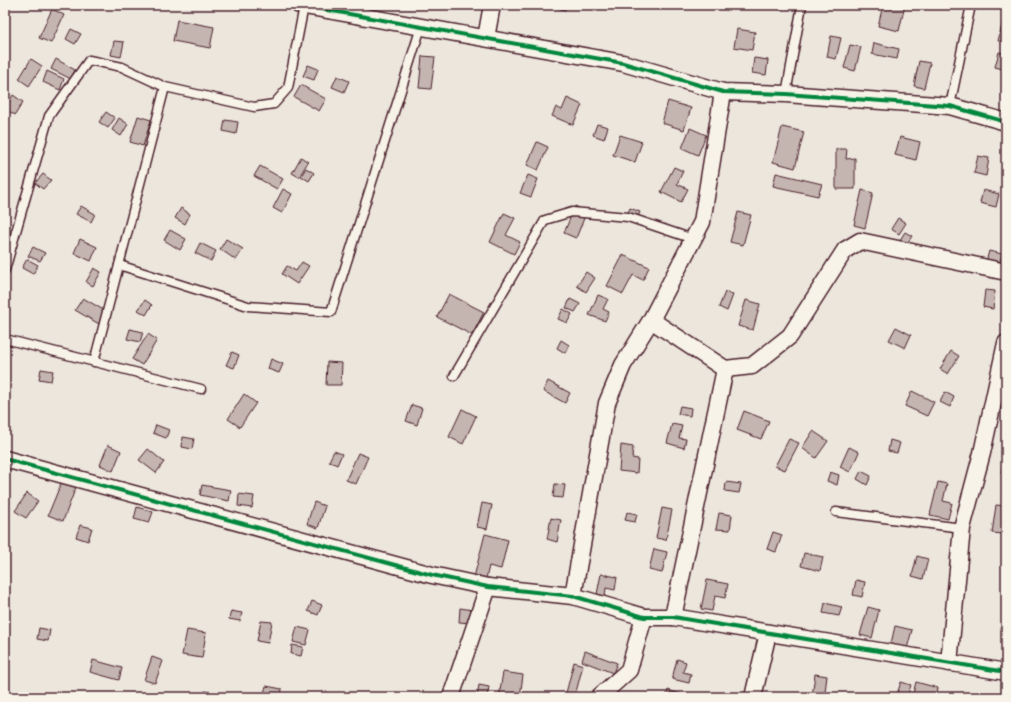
<svg xmlns="http://www.w3.org/2000/svg" width="1011" height="702" viewBox="0 0 1011 702" font-family="Sriracha,sans-serif">
	<style>
		.building { fill: #c4b5b0; stroke: #4a1f2b }
		.lines { fill: none; stroke-linecap: round; stroke-linejoin: round }
		.lane-casing { stroke: #4a1f2b; stroke-width: 11 }
		.street-casing { stroke: #4a1f2b; stroke-width: 19 }
		.lane { stroke: #f7f3e8; stroke-width: 8 }
		.street { stroke: #f7f3e8; stroke-width: 16 }
		.cycleway-casing { stroke: #f7f3e8; stroke-width: 6 }
		.cycleway { stroke: #00873e; stroke-width: 4 }
	</style>
	<rect width="100%" height="100%" fill="#ece6dd"/>
	<filter id="ink" filterUnits="userSpaceOnUse"><feTurbulence type="fractalNoise" baseFrequency=".025" numOctaves="2"/><feDisplacementMap in="SourceGraphic" scale="8" xChannelSelector="R" yChannelSelector="G"/><feConvolveMatrix kernelMatrix="1 2 1 2 8 2 1 2 1" color-interpolation-filters="sRGB"/></filter>
	<g filter="url(#ink)">
		<g class="building">
			<path d="M553 5H566L565 10 553 7Z"/>
			<path d="M770 5H783L781 10Z"/>
			<path d="M883 5H905L899 31 878 26Z"/>
			<path d="M52 9 64 15 51 43 39 38Z"/>
			<path d="M177 20 214 27 210 48 173 41Z"/>
			<path d="M1003 21 1006 22V42L998 41Z"/>
			<path d="M71 29 81 34 75 44 66 39Z"/>
			<path d="M737 29 755 32 752 50 734 47Z"/>
			<path d="M831 36 841 38 836 59 827 57Z"/>
			<path d="M114 41 124 42 121 57 111 55Z"/>
			<path d="M874 43 899 49 897 59 872 54Z"/>
			<path d="M850 45 861 47 855 71 844 68Z"/>
			<path d="M999 52 1006 54V70L995 67Z"/>
			<path d="M422 56 435 57 431 89 419 88Z"/>
			<path d="M754 58 768 60 766 75 752 73Z"/>
			<path d="M31 59 42 66 29 86 19 79Z"/>
			<path d="M56 59 75 70 71 79 51 69Z"/>
			<path d="M919 61 930 63 924 88 914 86Z"/>
			<path d="M308 65 318 69 314 80 303 76Z"/>
			<path d="M47 71 64 79 60 90 43 82Z"/>
			<path d="M337 76 349 81 344 92 332 87Z"/>
			<path d="M301 85 326 99 319 111 294 97Z"/>
			<path d="M13 95 23 102 15 115 5 109Z"/>
			<path d="M567 98 582 105 573 125 552 116 556 107 562 110Z"/>
			<path d="M668 101 691 108 684 130 662 123Z"/>
			<path d="M106 112 115 118 108 128 99 122Z"/>
			<path d="M138 116 151 120 143 146 130 142Z"/>
			<path d="M119 118 128 124 121 136 112 130Z"/>
			<path d="M225 120 238 122 236 134 223 131Z"/>
			<path d="M597 124 608 127 604 139 593 135Z"/>
			<path d="M782 127 804 132 795 168 773 162Z"/>
			<path d="M690 128 706 135 698 155 682 148Z"/>
			<path d="M620 135 642 142 635 162 613 155Z"/>
			<path d="M900 137 920 142 916 160 895 155Z"/>
			<path d="M537 142 548 147 538 170 527 165Z"/>
			<path d="M836 149H847L846 159 855 158V189H836Z"/>
			<path d="M978 156 989 158 986 176 974 173Z"/>
			<path d="M301 157 308 162 299 177 292 173Z"/>
			<path d="M260 166 283 179 277 189 254 176Z"/>
			<path d="M674 167 683 171 677 184 688 189 681 202 661 192Z"/>
			<path d="M306 168 314 173 309 181 301 176Z"/>
			<path d="M776 173 822 184 818 196 773 186Z"/>
			<path d="M43 174 51 180 43 189 35 183Z"/>
			<path d="M528 175 538 179 531 197 520 193Z"/>
			<path d="M283 189 292 194 282 213 273 208Z"/>
			<path d="M862 190 873 193 865 228 854 225Z"/>
			<path d="M983 190 999 194 996 207 980 203Z"/>
			<path d="M81 206 95 214 91 222 76 214Z"/>
			<path d="M575 206 587 211 576 238 564 233Z"/>
			<path d="M181 208 190 214 185 224 175 218Z"/>
			<path d="M630 208 640 212 636 221 626 217Z"/>
			<path d="M738 212 751 215 743 245 730 242Z"/>
			<path d="M504 213 515 218 506 235 520 242 514 254 490 242Z"/>
			<path d="M898 218 906 223 899 234 891 229Z"/>
			<path d="M1006 229V244L1003 243Z"/>
			<path d="M170 230 186 239 180 250 164 240Z"/>
			<path d="M905 232 912 236 907 244 900 240Z"/>
			<path d="M80 239 97 247 91 261 74 253Z"/>
			<path d="M226 239 243 249 236 260 220 249Z"/>
			<path d="M200 243 216 251 211 261 195 253Z"/>
			<path d="M33 247 45 253 40 261 28 256Z"/>
			<path d="M989 251 1002 254 999 265 986 262Z"/>
			<path d="M623 255 649 267 643 280 633 275 623 294 607 286Z"/>
			<path d="M27 259 38 265 33 274 22 268Z"/>
			<path d="M302 262 309 266 297 284 282 274 287 266 296 271Z"/>
			<path d="M94 268 101 272 93 286 86 282Z"/>
			<path d="M586 272 595 278 586 292 577 286Z"/>
			<path d="M985 290 995 291 993 309 983 307Z"/>
			<path d="M725 292 733 295 727 311 719 307Z"/>
			<path d="M449 294 484 312 472 335 437 317Z"/>
			<path d="M598 295 608 299 603 309 609 312 605 321 589 315Z"/>
			<path d="M83 298 107 312 99 324 75 310Z"/>
			<path d="M570 299 580 304 575 312 566 308Z"/>
			<path d="M145 300 152 305 146 315 138 310Z"/>
			<path d="M746 300 760 304 753 330 738 326Z"/>
			<path d="M563 309 572 314 567 323 558 319Z"/>
			<path d="M896 327 911 335 905 348 889 340Z"/>
			<path d="M130 329 143 332 140 342 127 339Z"/>
			<path d="M148 334 157 340 142 365 132 359Z"/>
			<path d="M561 340 569 345 565 353 557 348Z"/>
			<path d="M951 351 959 356 948 374 940 369Z"/>
			<path d="M232 352 239 355 234 368 226 365Z"/>
			<path d="M271 359 283 364 279 373 268 369Z"/>
			<path d="M327 362 342 363 341 385H326Z"/>
			<path d="M41 369 53 371 51 381 39 379Z"/>
			<path d="M548 381 570 393 565 403 543 391Z"/>
			<path d="M912 391 934 402 927 416 905 406Z"/>
			<path d="M945 392 954 397 950 407 940 402Z"/>
			<path d="M244 394 256 403 240 427 228 419Z"/>
			<path d="M412 405 422 408 417 425 406 421Z"/>
			<path d="M680 406 691 408 690 416 678 414Z"/>
			<path d="M462 409 476 416 463 444 449 437Z"/>
			<path d="M744 411 769 421 761 439 737 430Z"/>
			<path d="M672 424 682 426 679 438 686 439 684 448 667 443Z"/>
			<path d="M156 425 169 430 166 438 153 433Z"/>
			<path d="M813 431 828 441 816 458 802 448Z"/>
			<path d="M183 437 194 439 192 449 182 447Z"/>
			<path d="M789 439 799 443 785 470 775 466Z"/>
			<path d="M890 440 900 443 897 453 888 451Z"/>
			<path d="M108 445 121 451 113 471 100 465Z"/>
			<path d="M621 445 633 447 632 458 638 459 637 473 619 471Z"/>
			<path d="M849 447 859 452 850 472 840 467Z"/>
			<path d="M148 449 164 462 156 473 139 460Z"/>
			<path d="M334 451 342 454 337 465 329 461Z"/>
			<path d="M358 453 368 457 356 484 346 480Z"/>
			<path d="M1006 453V473L1001 472Z"/>
			<path d="M861 471 871 476 867 485 857 479Z"/>
			<path d="M830 472 839 475 837 485 827 481Z"/>
			<path d="M62 481 76 487 63 521 48 515Z"/>
			<path d="M726 482 741 484 739 493 725 491Z"/>
			<path d="M938 482 947 484 943 501 952 503 948 519 930 515Z"/>
			<path d="M555 484 565 485 563 498 553 497Z"/>
			<path d="M202 485 231 490 229 501 200 495Z"/>
			<path d="M27 493 38 501 26 518 15 511Z"/>
			<path d="M239 494 254 496 252 508 238 506Z"/>
			<path d="M314 502 325 506 318 528 307 524Z"/>
			<path d="M482 503 492 505 487 529 477 527Z"/>
			<path d="M996 505 1006 506 1003 534 992 533Z"/>
			<path d="M137 507 153 512 149 523 134 519Z"/>
			<path d="M662 508 672 510 666 540 656 538Z"/>
			<path d="M627 512 637 514 635 522 625 520Z"/>
			<path d="M719 513 732 515 730 530 716 529Z"/>
			<path d="M551 518 561 520 557 542 547 539Z"/>
			<path d="M80 525 92 528 88 541 76 537Z"/>
			<path d="M773 532 782 535 776 552 767 549Z"/>
			<path d="M485 534 508 540 501 569 489 566 485 583 473 581Z"/>
			<path d="M654 549 667 552 662 573 649 570Z"/>
			<path d="M804 553 823 557 820 571 801 566Z"/>
			<path d="M917 556 928 559 923 579 912 576Z"/>
			<path d="M601 574 617 577 615 590 606 588 605 596 597 594Z"/>
			<path d="M707 580 728 584 725 598 715 596 712 611 701 609Z"/>
			<path d="M856 580 865 582 862 597 853 595Z"/>
			<path d="M312 601 322 605 318 615 308 611Z"/>
			<path d="M825 603 842 607 839 616 823 613Z"/>
			<path d="M868 607 879 610 872 638 860 635Z"/>
			<path d="M460 608 473 610 471 623 459 622Z"/>
			<path d="M231 611 242 613 240 621 229 619Z"/>
			<path d="M261 621 272 622 268 643 257 641Z"/>
			<path d="M895 626 912 630 906 652 890 648Z"/>
			<path d="M297 627 310 630 306 645 293 642Z"/>
			<path d="M39 628 50 630 48 641 37 639Z"/>
			<path d="M187 630 206 633 202 658 182 655Z"/>
			<path d="M292 645 303 647 301 656 291 654Z"/>
			<path d="M585 651 617 663 613 673 582 661Z"/>
			<path d="M152 657 163 661 155 683 144 680Z"/>
			<path d="M677 659 686 662 683 672 691 674 689 683 672 679Z"/>
			<path d="M93 660 122 668 119 680 90 672Z"/>
			<path d="M574 662 583 665 575 696 566 693Z"/>
			<path d="M503 672 523 675 520 697H499Z"/>
			<path d="M815 674 827 676 825 692 832 693V697H812Z"/>
			<path d="M901 682 911 685 907 697H896Z"/>
			<path d="M916 682 938 688 936 697H912Z"/>
			<path d="M479 685 489 687 487 697H477Z"/>
			<path d="M266 686 282 689 281 697H263Z"/>
			<path d="M668 690 683 695V697H666Z"/>
			<path d="M205 691 232 697H204Z"/>
		</g>
		<g class="lines">
			<defs>
				<g id="lane">
					<path d="M786 94 802 5"/>
					<path d="M950 106 971 5"/>
					<path d="M119 265 248 306 331 312 421 27"/>
					<path d="M5 270 49 116 89 60 122 67 165 87"/>
					<path d="M5 339 201 389"/>
					<path d="M94 362 165 87 254 107 274 104 288 88 304 6"/>
					<path d="M454 376 545 220 572 212 628 217 693 239"/>
					<path d="M836 512 962 528"/>
				</g>
				<g id="street">
					<path d="M299 5 623 63 723 92 786 94 950 106 1006 122"/>
					<path d="M486 38 492 5"/>
					<path d="M651 320 725 369 752 366 790 336 845 250 860 241 1006 272"/>
					<path d="M5 459 432 575 488 587 573 596 644 617H673L1006 672"/>
					<path d="M573 596 607 403 623 365 651 320 702 222 723 92"/>
					<path d="M673 617 725 369"/>
					<path d="M949 663 962 528 982 453 1006 343"/>
					<path d="M451 697 488 587"/>
					<path d="M599 697 629 670 644 617"/>
					<path d="M753 697 768 633"/>
				</g>
			</defs>
			<use href="#lane" class="lane-casing"/>
			<use href="#street" class="street-casing"/>
			<use href="#lane" class="lane"/>
			<use href="#street" class="street"/>
			<defs>
				<g id="cycleway">
					<path d="M299 5 623 63 723 92 786 94 950 106 1006 122"/>
					<path d="M5 459 432 575 488 587 573 596 644 617H673L1006 672"/>
				</g>
			</defs>
			<use href="#cycleway" class="cycleway-casing"/>
			<use href="#cycleway" class="cycleway"/>
		</g>
	</g>
	<rect width="1011" height="702" fill="none" stroke="#f7f3e8" stroke-width="20"/>
	<rect x="10" y="10" width="991" height="682" fill="none" stroke="#4a1f2b" stroke-width="1.5" filter="url(#ink)"/>
</svg>
